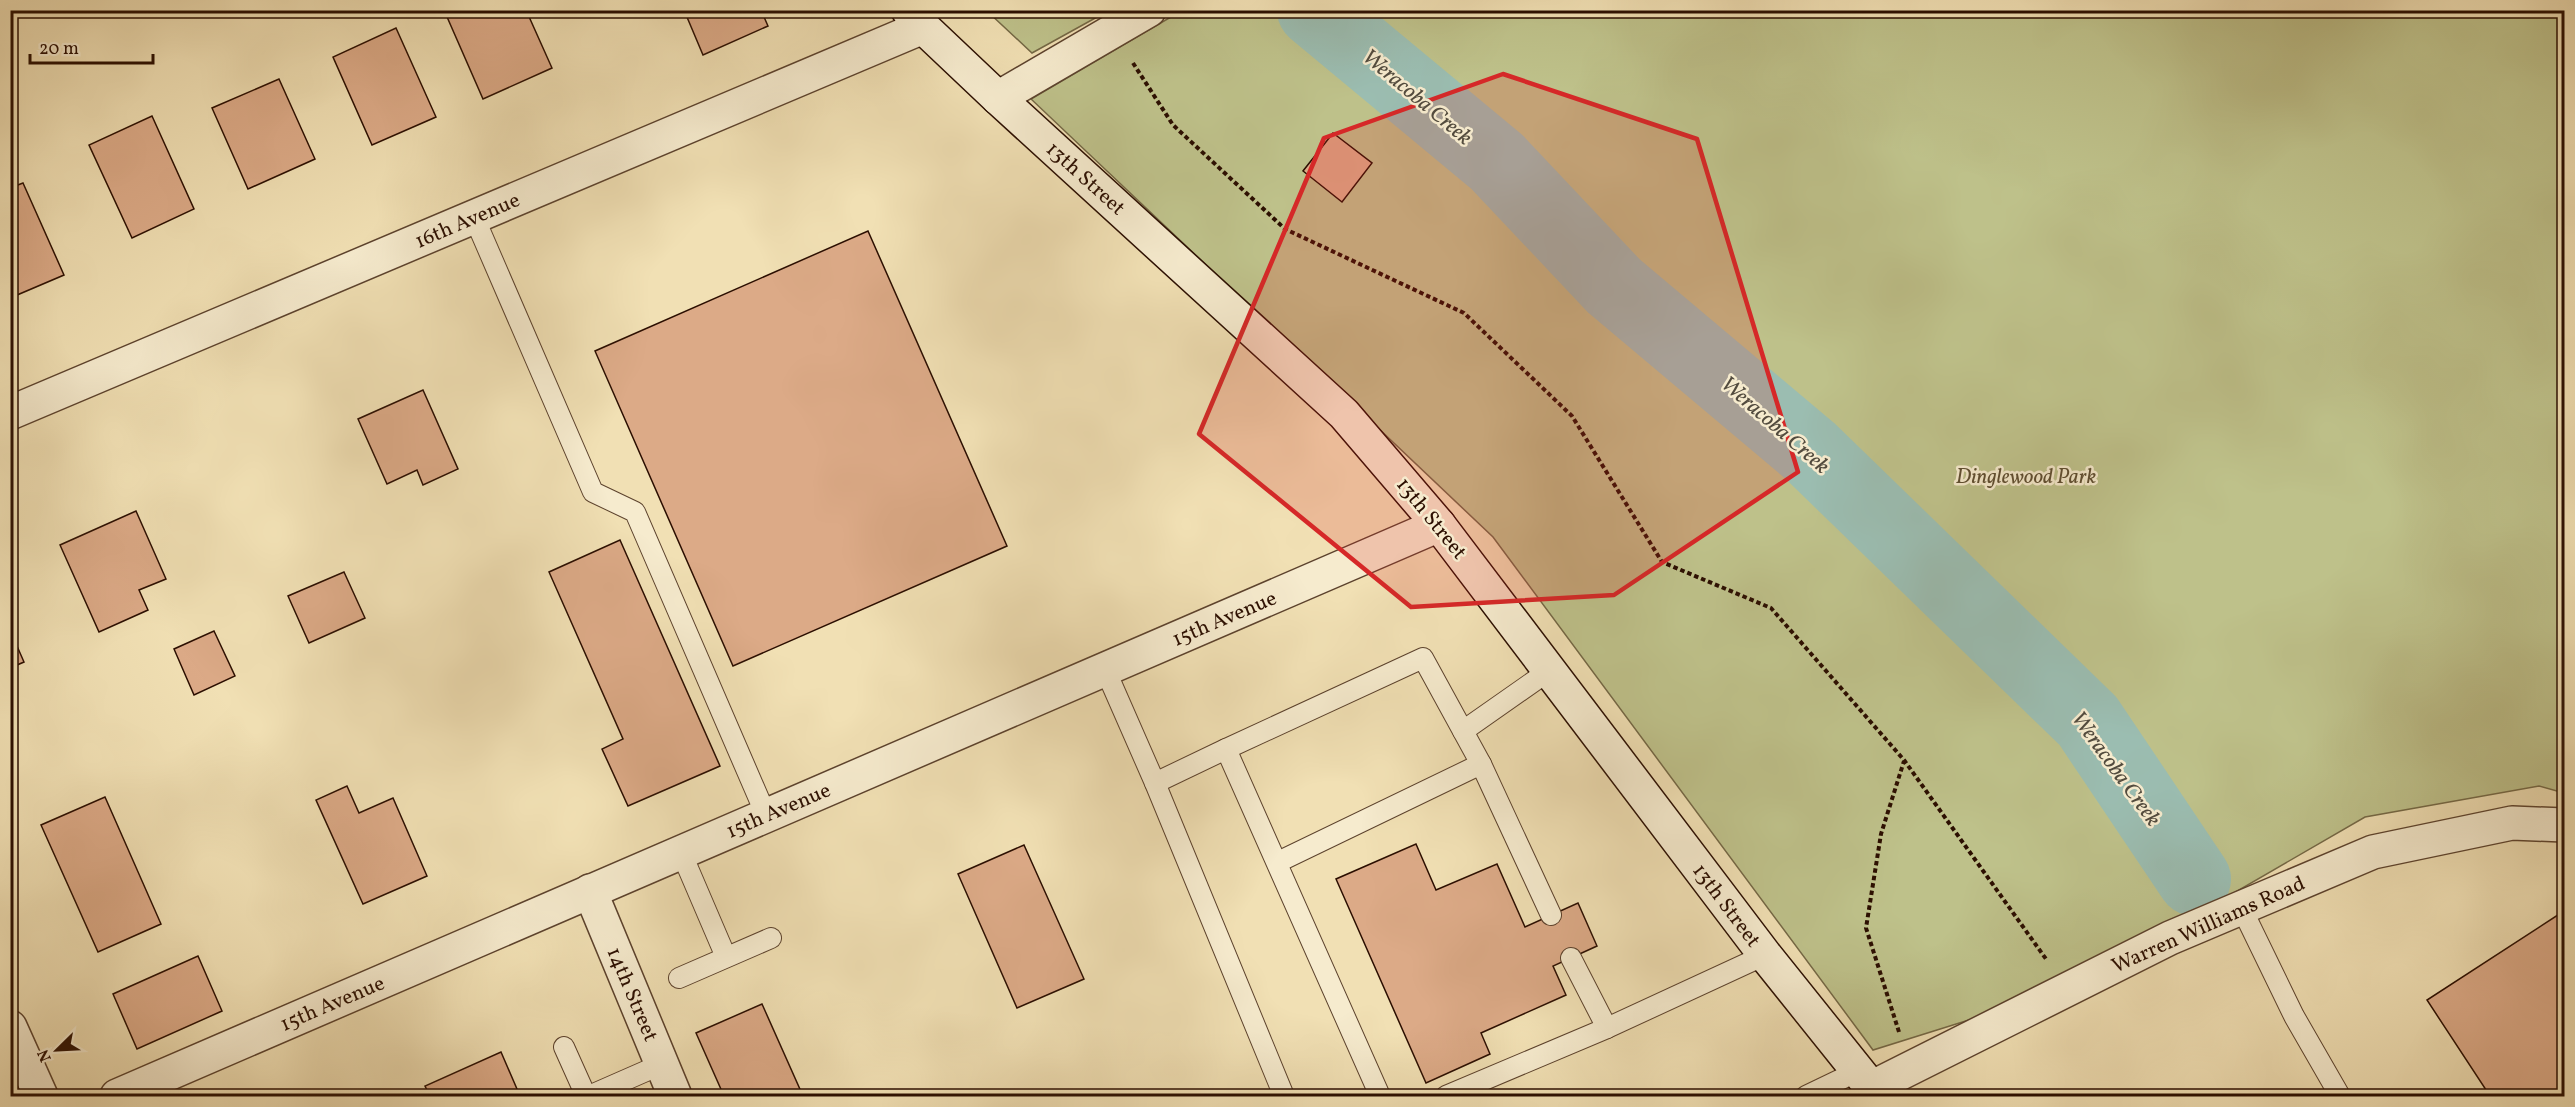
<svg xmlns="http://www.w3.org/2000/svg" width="2575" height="1107" viewBox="0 0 2575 1107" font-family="Vollkorn,serif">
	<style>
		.green { fill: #bec18a; stroke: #746845; stroke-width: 1.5 }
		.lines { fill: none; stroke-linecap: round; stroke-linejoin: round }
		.river { stroke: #9bbdb1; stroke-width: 74 }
		.building { fill: #dcaa87; stroke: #2b0e00; stroke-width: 1.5 }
		.service-casing { stroke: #5c422d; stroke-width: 22 }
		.minor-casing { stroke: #5c422d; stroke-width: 36 }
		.secondary-casing { stroke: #2b0e00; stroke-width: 36 }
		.path { stroke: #2b0e00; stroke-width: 4; stroke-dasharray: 4.5 3; stroke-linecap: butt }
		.service { stroke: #f6ebce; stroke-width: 20 }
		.minor { stroke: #f6ebce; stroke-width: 33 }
		.secondary { stroke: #f6ebce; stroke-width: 33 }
		.marked { fill: #d62828; fill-opacity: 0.2; stroke: #d62828; stroke-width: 4.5; stroke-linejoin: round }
		.labels { text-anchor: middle; stroke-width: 5; stroke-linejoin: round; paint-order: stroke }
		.street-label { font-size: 21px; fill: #2b0e00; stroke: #f6ebce }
		.park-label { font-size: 21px; font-style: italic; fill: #5e4d30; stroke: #f6ebce }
		.water-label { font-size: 22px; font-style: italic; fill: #524b3e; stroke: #f6ebce }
	</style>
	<rect width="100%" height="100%" fill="#f1e0b4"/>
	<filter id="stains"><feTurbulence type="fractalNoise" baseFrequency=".00333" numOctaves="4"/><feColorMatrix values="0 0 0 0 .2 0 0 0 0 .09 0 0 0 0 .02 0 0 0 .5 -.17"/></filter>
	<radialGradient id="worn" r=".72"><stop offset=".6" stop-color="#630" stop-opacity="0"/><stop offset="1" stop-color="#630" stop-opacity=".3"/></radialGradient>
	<g class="green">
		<path d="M987 11H1108L1032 53Z"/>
		<path d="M1181 11H2564V793L2539 786 2365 817 2068 989 1873 1050 1493 537 1031 99Z"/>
	</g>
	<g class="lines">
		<path class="river" d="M1314 10 1497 162 1614 286 1810 451 2088 721 2194 879"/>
	</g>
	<g class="building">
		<path d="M444 10H526L552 68 483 99Z"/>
		<path d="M684 10H761L768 26 703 55Z"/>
		<path d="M396 28 436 117 372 145 333 57Z"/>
		<path d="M279 79 315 159 248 189 212 108Z"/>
		<path d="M152 116 194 209 132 238 89 145Z"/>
		<path d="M1333 133 1372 163 1342 202 1303 171Z"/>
		<path d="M23 183 64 275 10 298V188Z"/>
		<path d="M868 231 1007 546 733 666 595 351Z"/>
		<path d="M423 390 458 469 423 485 417 470 387 484 358 419Z"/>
		<path d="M136 511 166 579 139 590 148 610 99 632 60 545Z"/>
		<path d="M620 540 720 766 628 806 602 749 623 739 549 572Z"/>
		<path d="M344 572 365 618 309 643 288 596Z"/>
		<path d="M10 630 24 662 10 668Z"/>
		<path d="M214 631 235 676 194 695 174 649Z"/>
		<path d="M347 786 359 813 393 798 427 876 363 904 316 800Z"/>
		<path d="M105 797 161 924 98 952 41 825Z"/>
		<path d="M1416 844 1436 890 1497 864 1525 927 1578 903 1597 946 1553 966 1566 995 1481 1033 1490 1054 1426 1083 1336 879Z"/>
		<path d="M1024 845 1084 979 1017 1008 958 874Z"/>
		<path d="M2564 911V1096H2490L2427 1000Z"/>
		<path d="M198 956 222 1011 137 1049 113 994Z"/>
		<path d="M762 1004 803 1096H724L696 1033Z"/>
		<path d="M501 1052 520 1096H430L425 1086Z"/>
	</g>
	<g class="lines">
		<defs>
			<g id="service">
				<path d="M474 217 593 492 635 512 766 815"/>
				<path d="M1105 669 1155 783 1284 1096"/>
				<path d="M1463 731 1550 670"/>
				<path d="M1226 749 1423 658 1481 764 1551 915"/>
				<path d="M1155 783 1226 749 1380 1096"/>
				<path d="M681 852 726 957"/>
				<path d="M1278 862 1481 764"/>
				<path d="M2241 907 2294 1016 2340 1096"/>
				<path d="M1571 958 1607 1028"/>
				<path d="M679 978 771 938"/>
				<path d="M564 1047 586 1096"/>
				<path d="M589 1096 662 1064"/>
				<path d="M1446 1096 1607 1028 1765 955"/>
				<path d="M1806 1096 1858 1071"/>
			</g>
			<g id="minor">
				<path d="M998 98 1149 10"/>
				<path d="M10 413 923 27"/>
				<path d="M590 891 675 1096"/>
				<path d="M10 1027 41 1096"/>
				<path d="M1871 1088 2170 938 2373 852 2512 823 2564 825"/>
				<path d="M117 1096 1439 525"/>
			</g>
			<path id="secondary" d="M908 10 923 27 998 98 1344 414 1439 525 1765 955 1878 1096"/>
		</defs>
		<use href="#service" class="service-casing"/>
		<use href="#minor" class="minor-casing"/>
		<use href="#secondary" class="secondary-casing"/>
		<g class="path">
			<path d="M1133 63 1173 125 1285 229 1464 313 1572 416 1662 562 1771 608 1904 760 2046 959"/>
			<path d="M1899 1032 1866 928 1881 834 1904 761"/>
		</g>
		<use href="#service" class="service"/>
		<use href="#minor" class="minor"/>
		<use href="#secondary" class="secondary"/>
	</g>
	<path class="marked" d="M1503 74 1697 139 1798 472 1614 595 1411 607 1199 434 1324 138Z"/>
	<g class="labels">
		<g class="street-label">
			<text transform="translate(1086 178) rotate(42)" y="7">13th Street</text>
			<text transform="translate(467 220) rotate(-23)" y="7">16th Avenue</text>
			<text transform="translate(1432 518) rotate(51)" y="7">13th Street</text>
			<text transform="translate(1224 618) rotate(-23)" y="7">15th Avenue</text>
			<text transform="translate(778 810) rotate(-23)" y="7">15th Avenue</text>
			<text transform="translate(1727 905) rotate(53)" y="7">13th Street</text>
			<text transform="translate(2208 924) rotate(-24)" y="7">Warren Williams Road</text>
			<text transform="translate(633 994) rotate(67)" y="7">14th Street</text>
			<text transform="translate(332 1003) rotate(-23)" y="7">15th Avenue</text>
		</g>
		<g class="park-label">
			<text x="2026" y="483">Dinglewood Park</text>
		</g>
		<g class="water-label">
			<text transform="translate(1418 96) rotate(40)" y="8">Weracoba Creek</text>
			<text transform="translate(1776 424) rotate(41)" y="8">Weracoba Creek</text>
			<text transform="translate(2117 768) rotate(54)" y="8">Weracoba Creek</text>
		</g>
	</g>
	<rect width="2575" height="1107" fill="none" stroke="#f1e0b4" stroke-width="36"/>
	<rect x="12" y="12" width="2551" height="1083" fill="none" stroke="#2b0e00" stroke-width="3"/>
	<rect x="18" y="18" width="2539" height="1071" fill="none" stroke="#2b0e00" stroke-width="1.5"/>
	<g transform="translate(57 1050) rotate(246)" stroke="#f6ebce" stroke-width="4.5" paint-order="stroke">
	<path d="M0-4.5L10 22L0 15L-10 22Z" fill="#2b0e00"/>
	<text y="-9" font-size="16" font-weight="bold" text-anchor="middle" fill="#2b0e00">N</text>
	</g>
	<path d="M30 54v9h123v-9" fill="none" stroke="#2b0e00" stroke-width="3"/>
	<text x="39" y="54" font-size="18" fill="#2b0e00" stroke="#f6ebce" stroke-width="4.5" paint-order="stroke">20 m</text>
	<rect width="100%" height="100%" filter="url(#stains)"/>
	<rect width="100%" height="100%" fill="url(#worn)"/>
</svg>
